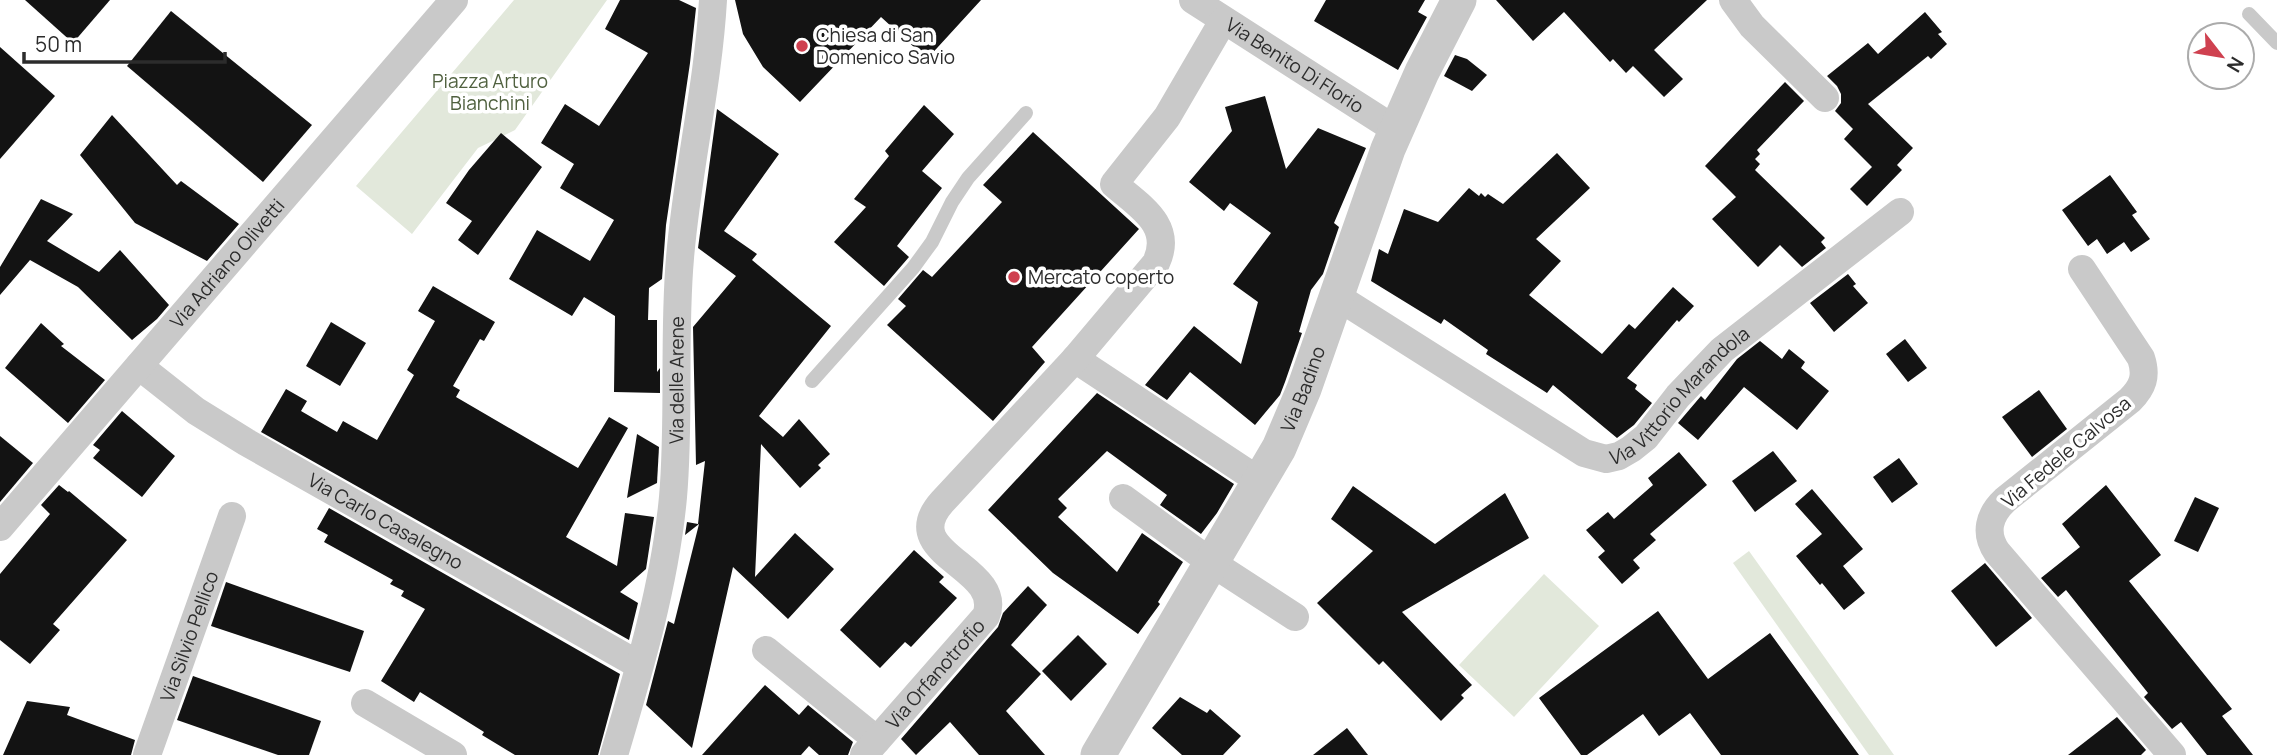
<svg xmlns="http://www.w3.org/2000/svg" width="2277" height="755" viewBox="0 0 2277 755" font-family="Manrope,sans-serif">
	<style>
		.green { fill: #e2e8db }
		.building { fill: #131313 }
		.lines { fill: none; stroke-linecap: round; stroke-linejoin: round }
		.service { stroke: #c9c9c9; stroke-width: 14 }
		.minor { stroke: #c9c9c9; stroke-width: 28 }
		.tertiary { stroke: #c9c9c9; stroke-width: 35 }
		.poi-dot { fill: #cf4150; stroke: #fff; stroke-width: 2.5 }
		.labels { text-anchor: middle; stroke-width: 7; stroke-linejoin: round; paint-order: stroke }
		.poi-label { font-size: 19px; fill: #2c2c2c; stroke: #fff; text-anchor: start }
		.street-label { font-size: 19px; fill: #2c2c2c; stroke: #fff }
		.park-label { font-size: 19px; fill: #50613f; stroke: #fff }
	</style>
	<rect width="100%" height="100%" fill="#fff"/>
	<g class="green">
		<path d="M514 0H607L515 130 478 148 412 234 356 186Z"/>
		<path d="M1749 551 1894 755H1869L1733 563Z"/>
		<path d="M1544 574 1599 626 1514 717 1459 665Z"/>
	</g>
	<g class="building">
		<path d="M25 0H110L73 43Z"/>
		<path d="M620 0H679L696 8 690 63 666 225 662 279 649 288 648 320H657V372L660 368V393L614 392 615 316 584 297 572 316 509 279 537 230 590 261 614 220 560 188 574 164 541 143 565 104 599 126 648 53 605 29Z"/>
		<path d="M735 0H981L927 59 881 17 800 102 763 67 743 34Z"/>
		<path d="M1326 0H1425L1418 12 1427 17 1398 70 1314 21Z"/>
		<path d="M1496 0H1707L1654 50 1683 79 1664 97 1633 66 1626 73 1613 59 1610 62 1564 12 1533 41Z"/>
		<path d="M171 11 312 125 263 182 127 66Z"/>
		<path d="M1925 12 1942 32 1938 34 1947 44 1931 59 1928 56 1868 104 1913 148 1897 165 1902 170 1867 206 1850 189 1872 167 1844 139 1853 129 1835 111 1841 103V94L1837 86 1827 76 1868 43 1878 54Z"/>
		<path d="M0 47 55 96 0 159Z"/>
		<path d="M1455 55 1467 59 1487 75 1472 91 1444 76Z"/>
		<path d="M1785 82 1804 101 1757 150 1760 154 1755 159 1760 164 1755 170 1825 238 1821 242 1826 248 1802 267 1780 245 1758 267 1712 219 1736 197 1705 166Z"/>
		<path d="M1265 96 1286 169 1318 128 1366 148 1334 223 1339 227 1323 274 1311 290 1299 332 1302 333 1285 382 1280 395 1255 425 1190 372 1167 400 1145 385 1194 326 1241 364 1258 302 1233 284 1271 233 1230 203 1224 211 1189 182 1232 131 1225 107Z"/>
		<path d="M924 105 954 134 922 171 942 188 897 246 909 257 884 286 834 242 866 207 854 199 889 156 885 151Z"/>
		<path d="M717 109 779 154 724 231 757 254 752 260 831 326 759 416 783 437 799 419 830 454 818 465 821 468 800 488 761 444 755 577 795 533 834 569 788 619 733 567 692 748 646 705 668 621 674 624 699 524 685 535 687 522 698 524 705 461 696 465 693 327 736 276 698 248Z"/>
		<path d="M112 115 177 185 181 181 239 224 207 261 135 223 80 155Z"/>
		<path d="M1033 132 1139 229 1032 347 1045 362 993 421 887 325 906 306 898 299 923 270 932 277 1002 202 983 185Z"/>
		<path d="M501 133 542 167 478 255 458 240 472 221 446 203 469 170Z"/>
		<path d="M1557 153 1590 188 1536 239 1561 261 1529 295 1602 354 1629 324 1635 329 1673 287 1694 306 1679 322 1677 320 1627 378 1637 385 1635 389 1652 403 1634 425 1617 438 1553 385 1547 393 1486 354 1488 350 1444 319 1441 324 1371 281 1379 249 1388 254 1404 209 1438 222 1469 188 1479 196 1481 193 1485 197 1488 194 1503 204Z"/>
		<path d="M2110 175 2137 212 2132 215 2150 239 2131 252 2124 242 2107 254 2097 239 2088 246 2062 210Z"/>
		<path d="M41 199 73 214 47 241 99 272 120 250 169 305 157 319 132 340 78 287 30 260 0 295V267Z"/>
		<path d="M1848 274 1856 284 1853 286 1868 303 1834 332 1810 303Z"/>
		<path d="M433 286 495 322 484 341 480 339 453 386 460 390 456 397 578 468 609 417 628 428 566 537 617 566 625 513 654 517 646 569 620 592 638 603 629 640 261 432 286 389 307 401 301 411 337 432 343 421 377 440 414 375 407 370 435 321 418 311Z"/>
		<path d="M331 322 366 343 340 386 306 366Z"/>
		<path d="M41 323 64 344 61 346 105 380 68 423 5 368Z"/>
		<path d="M1905 339 1927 368 1908 382 1886 354Z"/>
		<path d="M1760 341 1782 359 1789 349 1805 362 1801 368 1829 391 1797 430 1744 387 1698 440 1678 423 1701 396 1705 400 1737 359Z"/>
		<path d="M2039 390 2067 429 2032 457 2002 417Z"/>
		<path d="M1097 393 1234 484 1217 513 1201 534 1160 505 1167 495 1107 451 1058 499 1067 508 1058 517 1117 572 1142 533 1183 562 1158 602 1160 604 1138 634 1053 573 988 510Z"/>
		<path d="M122 411 175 456 142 497 93 458 100 450 93 445Z"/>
		<path d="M637 434 659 447 657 483 627 498Z"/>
		<path d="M0 436 33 463 0 502Z"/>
		<path d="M1773 451 1797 481 1755 512 1732 481Z"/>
		<path d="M1679 452 1707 485 1650 534 1656 540 1633 560 1640 568 1622 584 1598 557 1605 551 1586 530 1608 512 1614 519 1653 485 1648 478Z"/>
		<path d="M1899 458 1918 484 1892 503 1873 477Z"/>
		<path d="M59 485 68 492 69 491 127 540 53 624 60 630 30 664 0 640V574L50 514 41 505Z"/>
		<path d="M2106 485 2161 555 2129 581 2232 709 2222 716 2253 755H2207L2181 722 2172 729 2144 697 2148 693 2066 590 2058 597 2041 578 2080 547 2062 524Z"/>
		<path d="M1353 486 1435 544 1505 493 1529 538 1402 612 1472 685 1461 695 1464 698 1441 721 1383 661 1379 665 1317 603 1373 551 1331 519Z"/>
		<path d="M1812 489 1863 549 1843 566 1865 593 1844 610 1822 583 1820 585 1796 556 1822 534 1795 504Z"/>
		<path d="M2195 497 2219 508 2198 552 2174 541Z"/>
		<path d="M329 508 620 674 598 755H515L482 735 484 732 420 692 414 702 381 681 425 609 401 596 404 591 390 584 393 580 324 542 328 535 317 529Z"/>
		<path d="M914 550 944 577 939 582 957 598 911 647 905 642 880 668 840 630Z"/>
		<path d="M1985 563 2032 618 1996 647 1951 591Z"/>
		<path d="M226 582 364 631 350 672 211 626Z"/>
		<path d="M1028 586 1047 605 1011 645 1041 674 1006 711 1045 755H979L950 722 916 755 901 739 998 627 1003 613Z"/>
		<path d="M1658 611 1708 679 1770 633 1859 755H1721L1690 713 1659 736 1643 714 1587 755H1581L1539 698Z"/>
		<path d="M1078 635 1107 664 1071 701 1042 671Z"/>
		<path d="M193 676 321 721 309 755H278L177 720Z"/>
		<path d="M765 685 799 715 808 705 853 742 848 755H819L809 746 801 755H702Z"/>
		<path d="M1180 697 1207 713 1210 709 1241 736 1223 755H1182L1152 728Z"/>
		<path d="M27 701 70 707 67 715 135 740 131 755H3Z"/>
		<path d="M2117 717 2146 750 2141 755H2068Z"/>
		<path d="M1347 728 1368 755H1313Z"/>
	</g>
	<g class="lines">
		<g class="service">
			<path d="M2249 14 2277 43"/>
			<path d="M812 381 913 268 932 242 952 202 968 178 1026 113"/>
		</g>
		<g class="minor">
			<path id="s1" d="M1193 0 1396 130"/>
			<path d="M1733 0 1752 26 1825 98"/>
			<path d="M2082 269 2141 358C2147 376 2143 387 2130 400L2005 500C1989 515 1984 533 1997 552L2172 755"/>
			<path id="s2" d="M1336 296 1584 453 1606 459 1619 456 1631 449 1646 437 1678 396 1722 350 1900 212"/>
			<path d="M1075 359 1261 482"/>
			<path id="s3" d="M139 366 196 411 246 442 639 665"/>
			<path d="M1123 498 1212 563 1295 617"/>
			<path id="s4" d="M0 527 454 0"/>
			<path d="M766 650 877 740"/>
			<path d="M365 703 453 755"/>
			<path id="s5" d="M147 755 232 516"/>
			<path id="s6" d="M614 755C639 671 665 584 673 497 680 417 673 337 680 258 687 172 708 87 713 0"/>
			<path id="s7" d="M864 755 986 616C1005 566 895 555 942 502L1075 359 1156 263C1174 225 1139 206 1114 184L1167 117 1223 21"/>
		</g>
		<path class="tertiary" id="s8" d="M1098 755 1279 448 1304 389 1388 149 1422 72 1459 0"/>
	</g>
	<g class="poi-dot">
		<circle cx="802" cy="46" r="7"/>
		<circle cx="1014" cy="277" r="7"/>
	</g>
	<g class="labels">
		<g class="poi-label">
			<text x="816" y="42">Chiesa di San<tspan x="816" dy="22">Domenico Savio</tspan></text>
			<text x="1028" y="284">Mercato coperto</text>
		</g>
		<g class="street-label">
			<text dy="7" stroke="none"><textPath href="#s1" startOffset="121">Via Benito Di Florio</textPath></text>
			<text dy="7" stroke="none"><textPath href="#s4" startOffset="348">Via Adriano Olivetti</textPath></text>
			<text dy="7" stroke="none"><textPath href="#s6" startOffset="382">Via delle Arene</textPath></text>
			<text dy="7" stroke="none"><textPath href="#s8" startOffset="420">Via Badino</textPath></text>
			<text dy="7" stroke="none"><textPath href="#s2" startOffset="415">Via Vittorio Marandola</textPath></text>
			<text transform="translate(2066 452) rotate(-40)" y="7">Via Fedele Calvosa</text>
			<text dy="7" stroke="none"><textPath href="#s3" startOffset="292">Via Carlo Casalegno</textPath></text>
			<text dy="7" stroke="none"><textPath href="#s5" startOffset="126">Via Silvio Pellico</textPath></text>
			<text dy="7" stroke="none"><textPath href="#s7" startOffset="108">Via Orfanotrofio</textPath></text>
		</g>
		<g class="park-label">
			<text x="490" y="88">Piazza Arturo<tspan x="490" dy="22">Bianchini</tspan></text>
		</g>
	</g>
	<g transform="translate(2221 56) rotate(121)"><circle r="33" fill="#ffffff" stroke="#ababab" stroke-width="2"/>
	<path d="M0-5L12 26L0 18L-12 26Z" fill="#cf4150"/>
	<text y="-10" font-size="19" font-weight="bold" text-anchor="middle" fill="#2c2c2c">N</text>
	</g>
	<path d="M24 52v10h201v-10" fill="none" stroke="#2c2c2c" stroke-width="3.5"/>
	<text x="35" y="52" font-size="21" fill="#2c2c2c" stroke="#ffffff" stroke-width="5" paint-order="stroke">50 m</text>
</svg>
